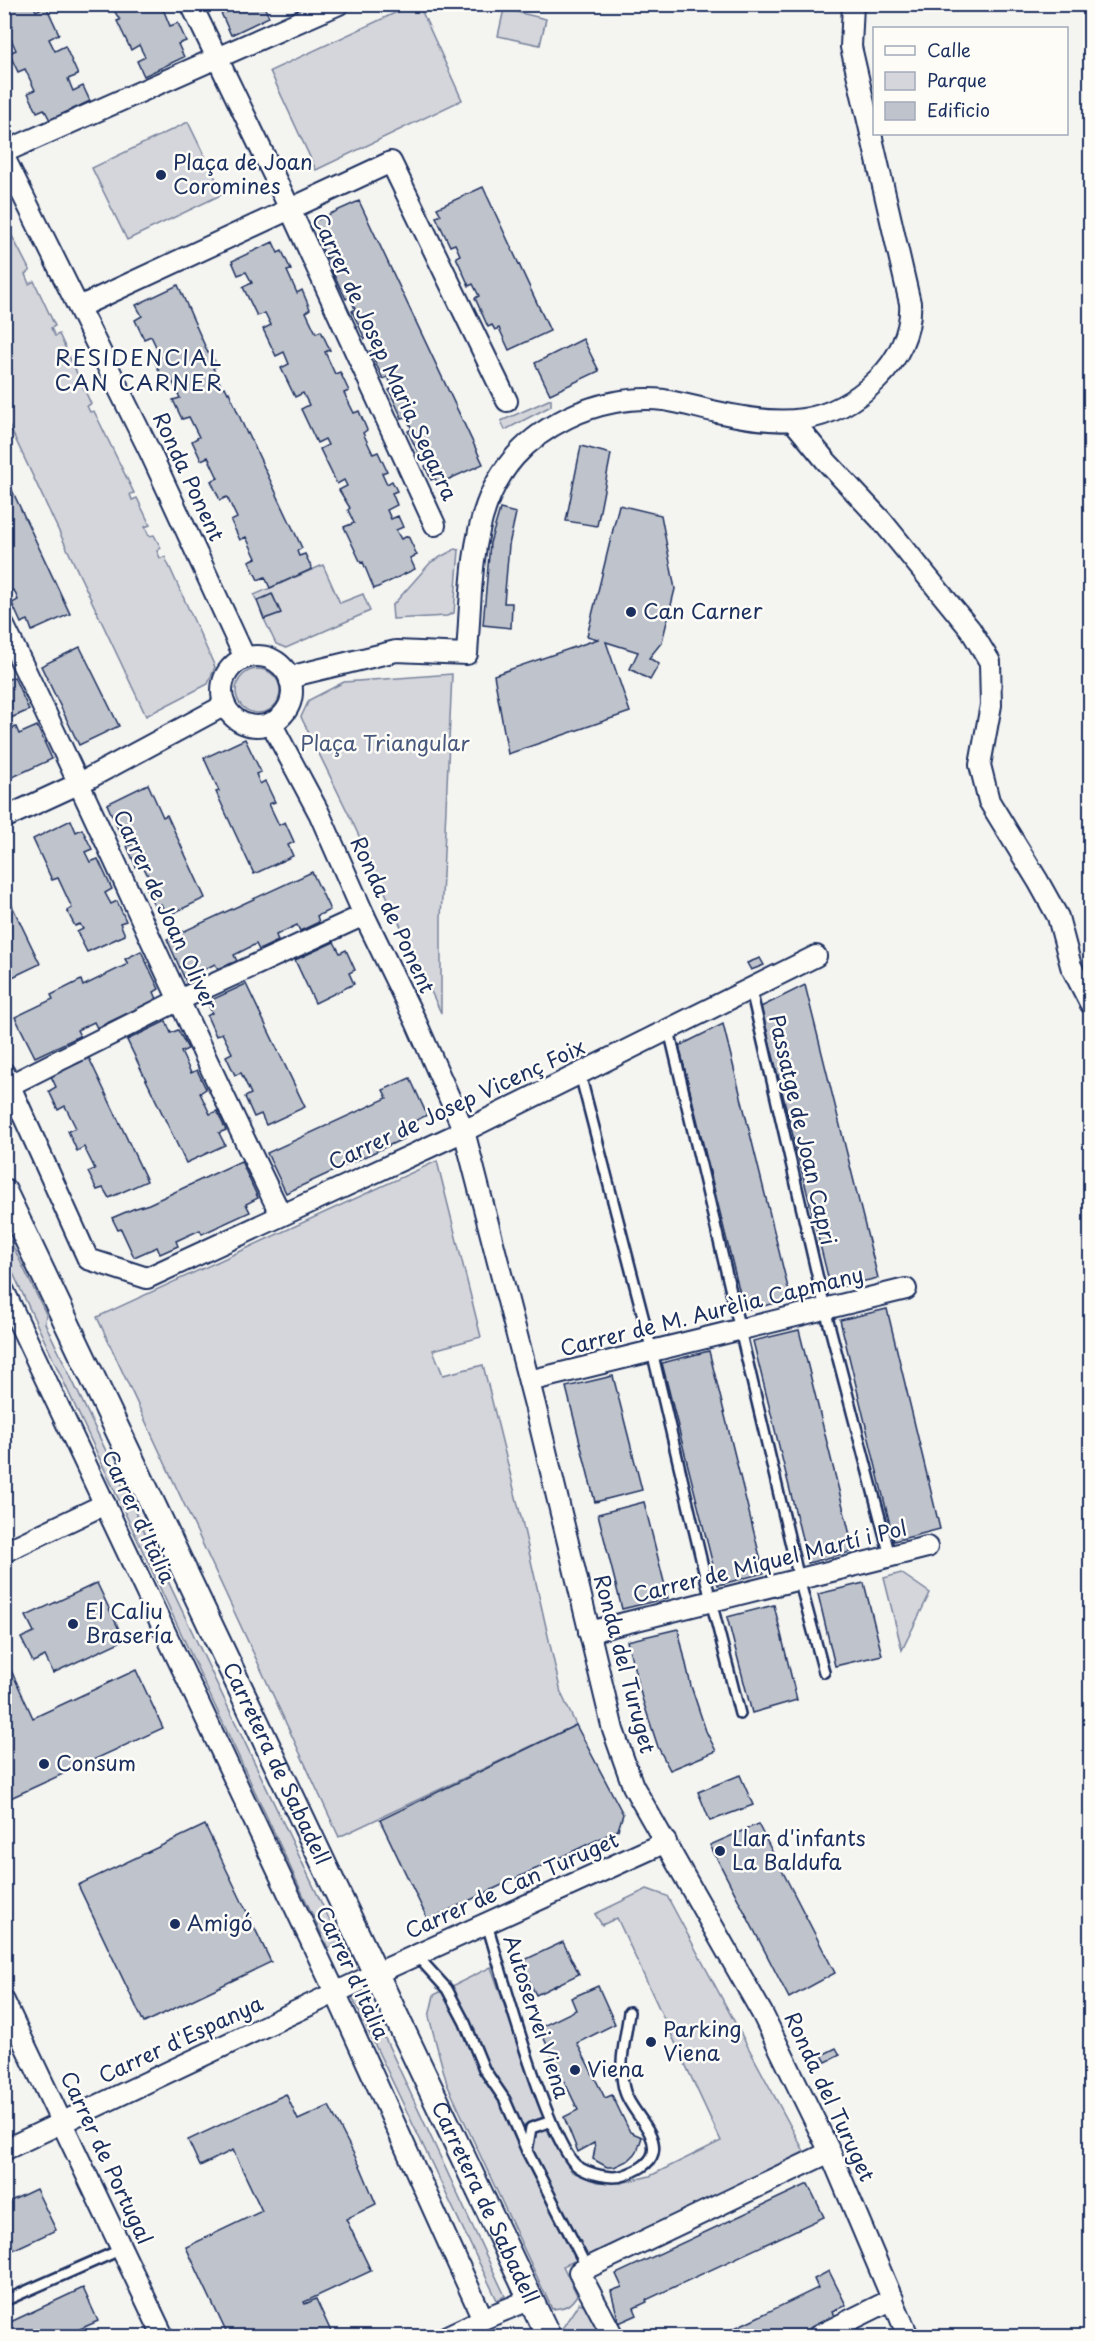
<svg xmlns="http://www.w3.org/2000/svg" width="1095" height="2341" viewBox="0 0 1095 2341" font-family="'Playpen Sans',sans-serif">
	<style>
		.green { fill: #d4d6db; stroke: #78829c; stroke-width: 1.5 }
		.building { fill: #bfc3cc; stroke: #1b2f5e; stroke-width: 1.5 }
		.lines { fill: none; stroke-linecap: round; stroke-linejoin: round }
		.service-casing { stroke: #1b2f5e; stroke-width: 14 }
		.minor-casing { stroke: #1b2f5e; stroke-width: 24 }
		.tertiary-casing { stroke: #1b2f5e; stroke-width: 28 }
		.service { stroke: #fdfcf7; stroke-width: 9 }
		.minor { stroke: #fdfcf7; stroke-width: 20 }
		.tertiary { stroke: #fdfcf7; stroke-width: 24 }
		.poi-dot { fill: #1b2f5e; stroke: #fdfcf7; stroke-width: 2 }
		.labels { text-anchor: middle; stroke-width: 5; stroke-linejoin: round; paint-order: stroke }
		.poi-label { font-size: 21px; fill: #1b2f5e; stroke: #fdfcf7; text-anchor: start }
		.street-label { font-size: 21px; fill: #1b2f5e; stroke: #fdfcf7 }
		.park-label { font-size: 21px; fill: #49597d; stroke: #fdfcf7 }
		.neighbourhood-label { font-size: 22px; letter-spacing: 1.5px; fill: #1b2f5e; stroke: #fdfcf7 }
	</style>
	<rect width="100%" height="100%" fill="#f4f4f1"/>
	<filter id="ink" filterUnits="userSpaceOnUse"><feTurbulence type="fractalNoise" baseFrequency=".0167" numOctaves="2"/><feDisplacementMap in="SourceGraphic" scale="12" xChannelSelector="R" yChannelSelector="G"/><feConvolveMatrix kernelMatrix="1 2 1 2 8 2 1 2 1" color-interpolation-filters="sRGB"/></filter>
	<g filter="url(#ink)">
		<g class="green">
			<path d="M412 5H419L462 100 316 170 270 71Z"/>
			<path d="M504 9 546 19 540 45 498 36Z"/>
			<path d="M188 122 223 194 127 240 92 168Z"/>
			<path d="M4 231 7 236 11 234 30 271 25 274 29 284 34 281 55 326 51 328 55 336 59 334 91 404 87 406 90 412 94 411 134 493 130 494 132 500 137 498 150 525 145 527 149 536 154 535 161 548 157 551 160 558 165 557 215 667 208 684 146 716 5 417Z"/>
			<path d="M551 399V406L505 430 501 421Z"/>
			<path d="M455 549 459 550 454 613 447 616 393 619 392 606 431 562Z"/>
			<path d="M323 565 340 603 363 594 370 611 286 648 276 644 264 619 280 613 273 595 257 601 254 595Z"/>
			<circle cx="258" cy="691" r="22"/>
			<path d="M452 674 441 919V1013L352 821 301 717 309 700 344 682Z"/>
			<path d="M437 1161 481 1337 433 1350 443 1375 483 1365 522 1521 561 1693 576 1725 339 1837 97 1317Z"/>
			<path d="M5 1230 46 1314 45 1323 340 1942 328 1948 5 1256Z"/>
			<path d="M901 1573 930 1593 902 1650 884 1578Z"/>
			<path d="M647 1889 667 1896 806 2155 563 2266 577 2295C570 2306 565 2308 552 2309L447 2084 429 2017 434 1995 491 1967 549 2134 572 2172 597 2182 621 2183 650 2176 721 2141 617 1918 602 1925 595 1914Z"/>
			<path d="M362 1989 505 2296 497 2300 351 1995Z"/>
			<path d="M579 2303 589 2306 602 2336H564L561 2330Z"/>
		</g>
		<g class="building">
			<path d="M4 4H33L36 11 46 6 59 34 49 39 55 51 65 46 78 75 68 79 73 91 83 86 90 101 50 120 44 109 37 112 28 93 35 90 25 69 18 72 9 53 16 50 6 28 4 29Z"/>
			<path d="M110 4H161L170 26 178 23 186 41 178 44 184 57 144 76 137 61 145 57 139 45 131 50 117 21 120 20Z"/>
			<path d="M217 4H263L269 17 231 35Z"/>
			<path d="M483 187 550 331 509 350 499 328 495 330 492 325 488 327 475 298 479 296 473 284 469 286 456 257 460 255 455 244 450 246 436 217 441 215 437 208Z"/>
			<path d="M359 201 483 464 438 484 435 478 431 480 425 466 428 464 425 457 421 459 408 431 412 429 406 417 402 418 389 390 393 388 388 377 383 379 370 351 375 349 369 337 365 339 352 311 355 309 350 297 346 299 332 271 337 269 331 257 327 259 316 234 320 232 314 221Z"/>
			<path d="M273 242 278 253 282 251 291 270 287 271 297 293 302 290 310 309 306 312 316 333 321 331 330 350 325 352 335 374 340 372 349 391 344 393 354 413 359 411 367 430 363 433 373 454 378 452 387 471 382 473 387 484 392 481 397 491 392 493 397 505 387 510 391 519 398 516 403 527 396 530 401 539 408 536 417 555 410 558 415 569 374 589 363 562 361 563 344 527 354 523 348 510 350 508 339 490 347 486 344 480 337 484 320 449 328 445 325 439 317 443 301 409 309 405 303 393 295 397 281 368 289 364 284 352 276 356 263 329 271 325 265 313 257 316 243 287 252 283 246 272 238 275 232 261Z"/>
			<path d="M178 285 208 353 210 352 217 366 213 368 222 388 225 387 228 393 229 392 247 434 248 433 302 548 297 551 299 556 305 554 312 569 270 588 265 577 258 580 249 561 256 558 246 537 240 540 231 521 237 518 227 497 220 500 211 481 218 478 208 457 201 460 192 441 199 437 189 417 182 419 173 400 180 398 170 376 163 379 154 360 161 357 151 336 144 339 135 320 142 316 136 305Z"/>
			<path d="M583 339 599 371 550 394 535 363Z"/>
			<path d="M581 446 611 454 597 526 566 521Z"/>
			<path d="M4 473 70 614 32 631 28 620 21 623 12 603 18 600 14 590 7 594 4 588Z"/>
			<path d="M619 505 661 515 675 589 662 642 649 658 659 664 650 680 630 669 638 652 606 642 630 712 508 754 494 675 598 639 587 636Z"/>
			<path d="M500 509 516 513 509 545 504 603H512L511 628 483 625 490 543Z"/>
			<path d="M272 594 281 613 264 619 257 601Z"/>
			<path d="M80 647 119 726 79 745 41 666Z"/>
			<path d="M14 677 29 710 4 721V681Z"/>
			<path d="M37 726 52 759 4 781V732L16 727 19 734Z"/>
			<path d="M245 739 261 772 256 774 260 784 265 781 275 802 269 804 279 825 285 822 294 842 288 845 293 856 254 874 216 792 219 791 204 758Z"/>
			<path d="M148 784 163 817 167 815 205 898 167 916 161 904 155 907 146 887 152 884 142 864 136 867 127 846 132 844 127 833 121 836 107 804Z"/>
			<path d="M71 820 76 832 82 829 92 849 85 852 90 862 98 859 112 889 105 893 111 904 117 901 126 921 120 923 125 935 87 952 77 932 83 929 80 924 75 926 67 911 72 908 58 878 52 880 33 839Z"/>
			<path d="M312 872 330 910 317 916 319 922 300 931 297 925 276 935 278 941 259 950 256 944 234 955 237 961 218 969 215 964 199 972 201 977 187 984 167 939Z"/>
			<path d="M4 889 40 964 4 981Z"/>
			<path d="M334 942 340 953 346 950 355 970 349 973 354 984 315 1003 295 960Z"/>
			<path d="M141 951 159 989 154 992 157 999 97 1028 94 1022 77 1030 80 1036 35 1057 15 1017 53 999 51 995 81 980 83 986 128 964 125 959Z"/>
			<path d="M760 958 764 965 751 970 747 963Z"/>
			<path d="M246 984 305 1107 266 1125 261 1114 254 1117 245 1097 251 1094 241 1073 235 1075 226 1056 232 1053 222 1033 216 1036 207 1016 212 1013 207 1002Z"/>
			<path d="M805 985 878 1278 831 1289 761 1007Z"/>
			<path d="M166 1021 171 1033 178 1030 188 1049 181 1052 191 1073 197 1070 206 1089 200 1093 210 1114 217 1111 226 1130 219 1133 225 1145 186 1163 127 1040Z"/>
			<path d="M723 1024 791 1300 744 1310 679 1046Z"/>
			<path d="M89 1058 147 1181 109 1198 103 1188 97 1190 88 1172 95 1169 84 1147 77 1151 68 1131 76 1128 65 1106 58 1110 49 1091 56 1087 51 1076Z"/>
			<path d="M410 1078 427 1115 415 1121 418 1127 404 1133 405 1138 286 1193 267 1153 387 1098 383 1090Z"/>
			<path d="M241 1161 258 1198 246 1204 250 1212 202 1234 200 1230 176 1241 178 1246 160 1254 157 1247 134 1257 121 1229 118 1230 112 1218 133 1209 149 1204Z"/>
			<path d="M887 1309 940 1529 894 1541 840 1320Z"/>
			<path d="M799 1330 854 1551 808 1563 753 1341Z"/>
			<path d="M709 1351 764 1573 718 1585 662 1363Z"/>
			<path d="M613 1376 642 1490 595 1502 566 1387Z"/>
			<path d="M644 1502 668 1598 622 1609 598 1514Z"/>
			<path d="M97 1583 124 1640 53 1673 45 1656 33 1662 21 1638 34 1632 26 1616Z"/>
			<path d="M864 1583 882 1655 835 1666 818 1594Z"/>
			<path d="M774 1605 797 1700 752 1713 727 1617Z"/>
			<path d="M678 1629 691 1686 706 1731 716 1751 670 1770 658 1747 642 1698 627 1641Z"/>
			<path d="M4 1655 33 1718 136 1670 163 1728 4 1801Z"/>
			<path d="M576 1725 623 1814 618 1830 428 1920 380 1820Z"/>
			<path d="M740 1775 753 1805 710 1821 698 1792Z"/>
			<path d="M758 1824 835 1973 789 1998 710 1845Z"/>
			<path d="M205 1825 271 1962 144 2023 78 1885Z"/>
			<path d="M563 1942 579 1974 536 1995 520 1962Z"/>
			<path d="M598 1986 615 2024 577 2043 605 2098 612 2095 630 2132 642 2137 637 2152 629 2160 614 2167H607L593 2159 595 2148 594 2143 578 2152 564 2117 578 2110 539 2028 576 2010 571 1998Z"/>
			<path d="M836 2048 840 2055 826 2062 822 2055Z"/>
			<path d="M286 2094 298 2120 329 2106 361 2168 376 2204 346 2219 371 2271 304 2302 305 2304 316 2299 333 2336H228L186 2247 262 2211 233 2150 200 2166 188 2140Z"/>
			<path d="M808 2184 824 2217 646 2300 647 2302 634 2308 637 2315 619 2323 611 2291 622 2287 616 2274Z"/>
			<path d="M36 2189 56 2230 4 2254V2204Z"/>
			<path d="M829 2271 846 2305 832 2312 835 2318 797 2336H718L818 2288 814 2279Z"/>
			<path d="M83 2288 98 2321 64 2336H4V2325Z"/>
		</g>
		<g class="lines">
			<defs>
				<g id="service">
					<path d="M751 990 825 1309 890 1556"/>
					<path d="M669 1030 799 1579 824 1672"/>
					<path d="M580 1074 652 1351 711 1601 740 1714"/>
					<path d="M487 1924C500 1967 548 2143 577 2166 588 2174 612 2180 625 2175 635 2171 650 2165 653 2153 658 2132 631 2112 625 2092 617 2067 626 2037 629 2012"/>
					<path d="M417 1956 447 1989 465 2023 484 2069 505 2100 527 2151 531 2128 546 2123"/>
					<path d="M527 2151 587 2268"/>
					<path d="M4 2301 122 2249"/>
				</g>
				<g id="minor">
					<path d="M191 4 290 209 435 525"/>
					<path d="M4 152 339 4"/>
					<path d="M4 157 150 452 245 658"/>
					<path d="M79 307 391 162 507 401"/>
					<path d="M793 421 826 461 882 521 970 629 990 662 991 705 980 765 989 801 1038 881 1058 917 1071 966 1090 1003"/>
					<path d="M4 626C99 821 185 1020 281 1215"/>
					<circle cx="257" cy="691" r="35"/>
					<path d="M290 681 301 674 396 651 467 654C474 558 467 467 567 418 595 404 632 396 664 400 682 403 699 408 717 412 780 426 828 428 877 380 898 360 912 331 910 303L851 47 853 4"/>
					<path d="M271 723 319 813 364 915 416 1022 464 1131 535 1405 613 1730 633 1786 762 2013 830 2152 908 2336"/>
					<path d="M4 818 80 783 225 705"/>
					<path d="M4 1073 88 1259 147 1278 464 1131 816 956"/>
					<path d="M10 1085 179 1000 364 915"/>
					<path d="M4 1291 336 1994 483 2319"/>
					<path d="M529 1381 906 1289"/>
					<path d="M4 1552 105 1504"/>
					<path d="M589 1632 927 1547"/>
					<path d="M4 2001 163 2336"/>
					<path d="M4 2150 377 1973 666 1842"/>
					<path d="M447 2336 483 2319 529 2300"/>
					<path d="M613 2336 579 2272 830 2152"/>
					<path d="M818 2336 893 2299"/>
				</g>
				<g id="tertiary">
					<path id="s1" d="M4 1191 548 2336"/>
				</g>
			</defs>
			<use href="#service" class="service-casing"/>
			<use href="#minor" class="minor-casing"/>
			<use href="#tertiary" class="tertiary-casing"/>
			<use href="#service" class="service"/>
			<use href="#minor" class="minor"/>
			<use href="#tertiary" class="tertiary"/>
		</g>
	</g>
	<g class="poi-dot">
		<circle cx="161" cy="175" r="6"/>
		<circle cx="631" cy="612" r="6"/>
		<circle cx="73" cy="1624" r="6"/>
		<circle cx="44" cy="1764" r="6"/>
		<circle cx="720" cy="1851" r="6"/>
		<circle cx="175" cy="1924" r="6"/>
		<circle cx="651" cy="2042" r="6"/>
		<circle cx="575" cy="2070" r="6"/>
	</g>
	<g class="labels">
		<g class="poi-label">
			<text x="173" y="170">Plaça de Joan<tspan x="173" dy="24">Coromines</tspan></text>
			<text x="643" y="619">Can Carner</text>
			<text x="85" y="1619">El Caliu<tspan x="85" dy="24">Brasería</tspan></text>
			<text x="56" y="1771">Consum</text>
			<text x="732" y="1846">Llar d'infants<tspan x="732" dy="24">La Baldufa</tspan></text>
			<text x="187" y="1931">Amigó</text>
			<text x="663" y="2037">Parking<tspan x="663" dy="24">Viena</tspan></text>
			<text x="587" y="2077">Viena</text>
		</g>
		<g class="street-label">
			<text transform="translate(384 357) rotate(65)" y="7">Carrer de Josep Maria Segarra</text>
			<text transform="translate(188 477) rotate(65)" y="7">Ronda Ponent</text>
			<text transform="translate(165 910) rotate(65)" y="7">Carrer de Joan Oliver</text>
			<text transform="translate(392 915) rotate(65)" y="7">Ronda de Ponent</text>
			<text transform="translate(457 1105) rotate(-25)" y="7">Carrer de Josep Vicenç Foix</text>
			<text transform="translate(802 1130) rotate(77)" y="7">Passatge de Joan Capri</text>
			<text transform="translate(712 1312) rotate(-14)" y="7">Carrer de M. Aurèlia Capmany</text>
			<text transform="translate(138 1517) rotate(65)" y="7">Carrer d'Itàlia</text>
			<text transform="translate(770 1562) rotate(-14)" y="7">Carrer de Miquel Martí i Pol</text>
			<text transform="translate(624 1664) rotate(75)" y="7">Ronda del Turuget</text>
			<text dy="7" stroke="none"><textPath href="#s1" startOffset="634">Carretera de Sabadell</textPath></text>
			<text transform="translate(512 1886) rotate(-24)" y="7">Carrer de Can Turuget</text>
			<text transform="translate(352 1973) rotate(65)" y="7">Carrer d'Itàlia</text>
			<text transform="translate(536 2017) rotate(72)" y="7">Autoservei Viena</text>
			<text transform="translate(181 2040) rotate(-25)" y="7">Carrer d'Espanya</text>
			<text transform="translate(829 2097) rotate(65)" y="7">Ronda del Turuget</text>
			<text transform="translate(106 2158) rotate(65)" y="7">Carrer de Portugal</text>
			<text dy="7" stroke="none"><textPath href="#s1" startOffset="1120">Carretera de Sabadell</textPath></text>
		</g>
		<g class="park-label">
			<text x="385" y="751">Plaça Triangular</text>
		</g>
		<g class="neighbourhood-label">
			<text x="139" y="366">RESIDENCIAL<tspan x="139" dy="25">CAN CARNER</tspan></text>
		</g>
	</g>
	<rect width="1095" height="2341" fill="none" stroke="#fdfcf7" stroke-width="24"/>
	<rect x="12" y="12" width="1071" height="2317" fill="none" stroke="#1b2f5e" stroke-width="2" filter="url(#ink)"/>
	<rect x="873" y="27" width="195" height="108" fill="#fdfcf7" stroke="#a3aaba" stroke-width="1.5"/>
	<rect x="885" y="46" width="30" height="9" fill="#fdfcf7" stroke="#a3aaba" stroke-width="1.5"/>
	<text x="927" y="57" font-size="18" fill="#1b2f5e">Calle</text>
	<rect x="885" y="72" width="30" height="18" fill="#d4d6db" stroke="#a3aaba" stroke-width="1.5"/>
	<text x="927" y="87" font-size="18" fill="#1b2f5e">Parque</text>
	<rect x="885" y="102" width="30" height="18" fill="#bfc3cc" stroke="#a3aaba" stroke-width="1.5"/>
	<text x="927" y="117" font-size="18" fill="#1b2f5e">Edificio</text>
</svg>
